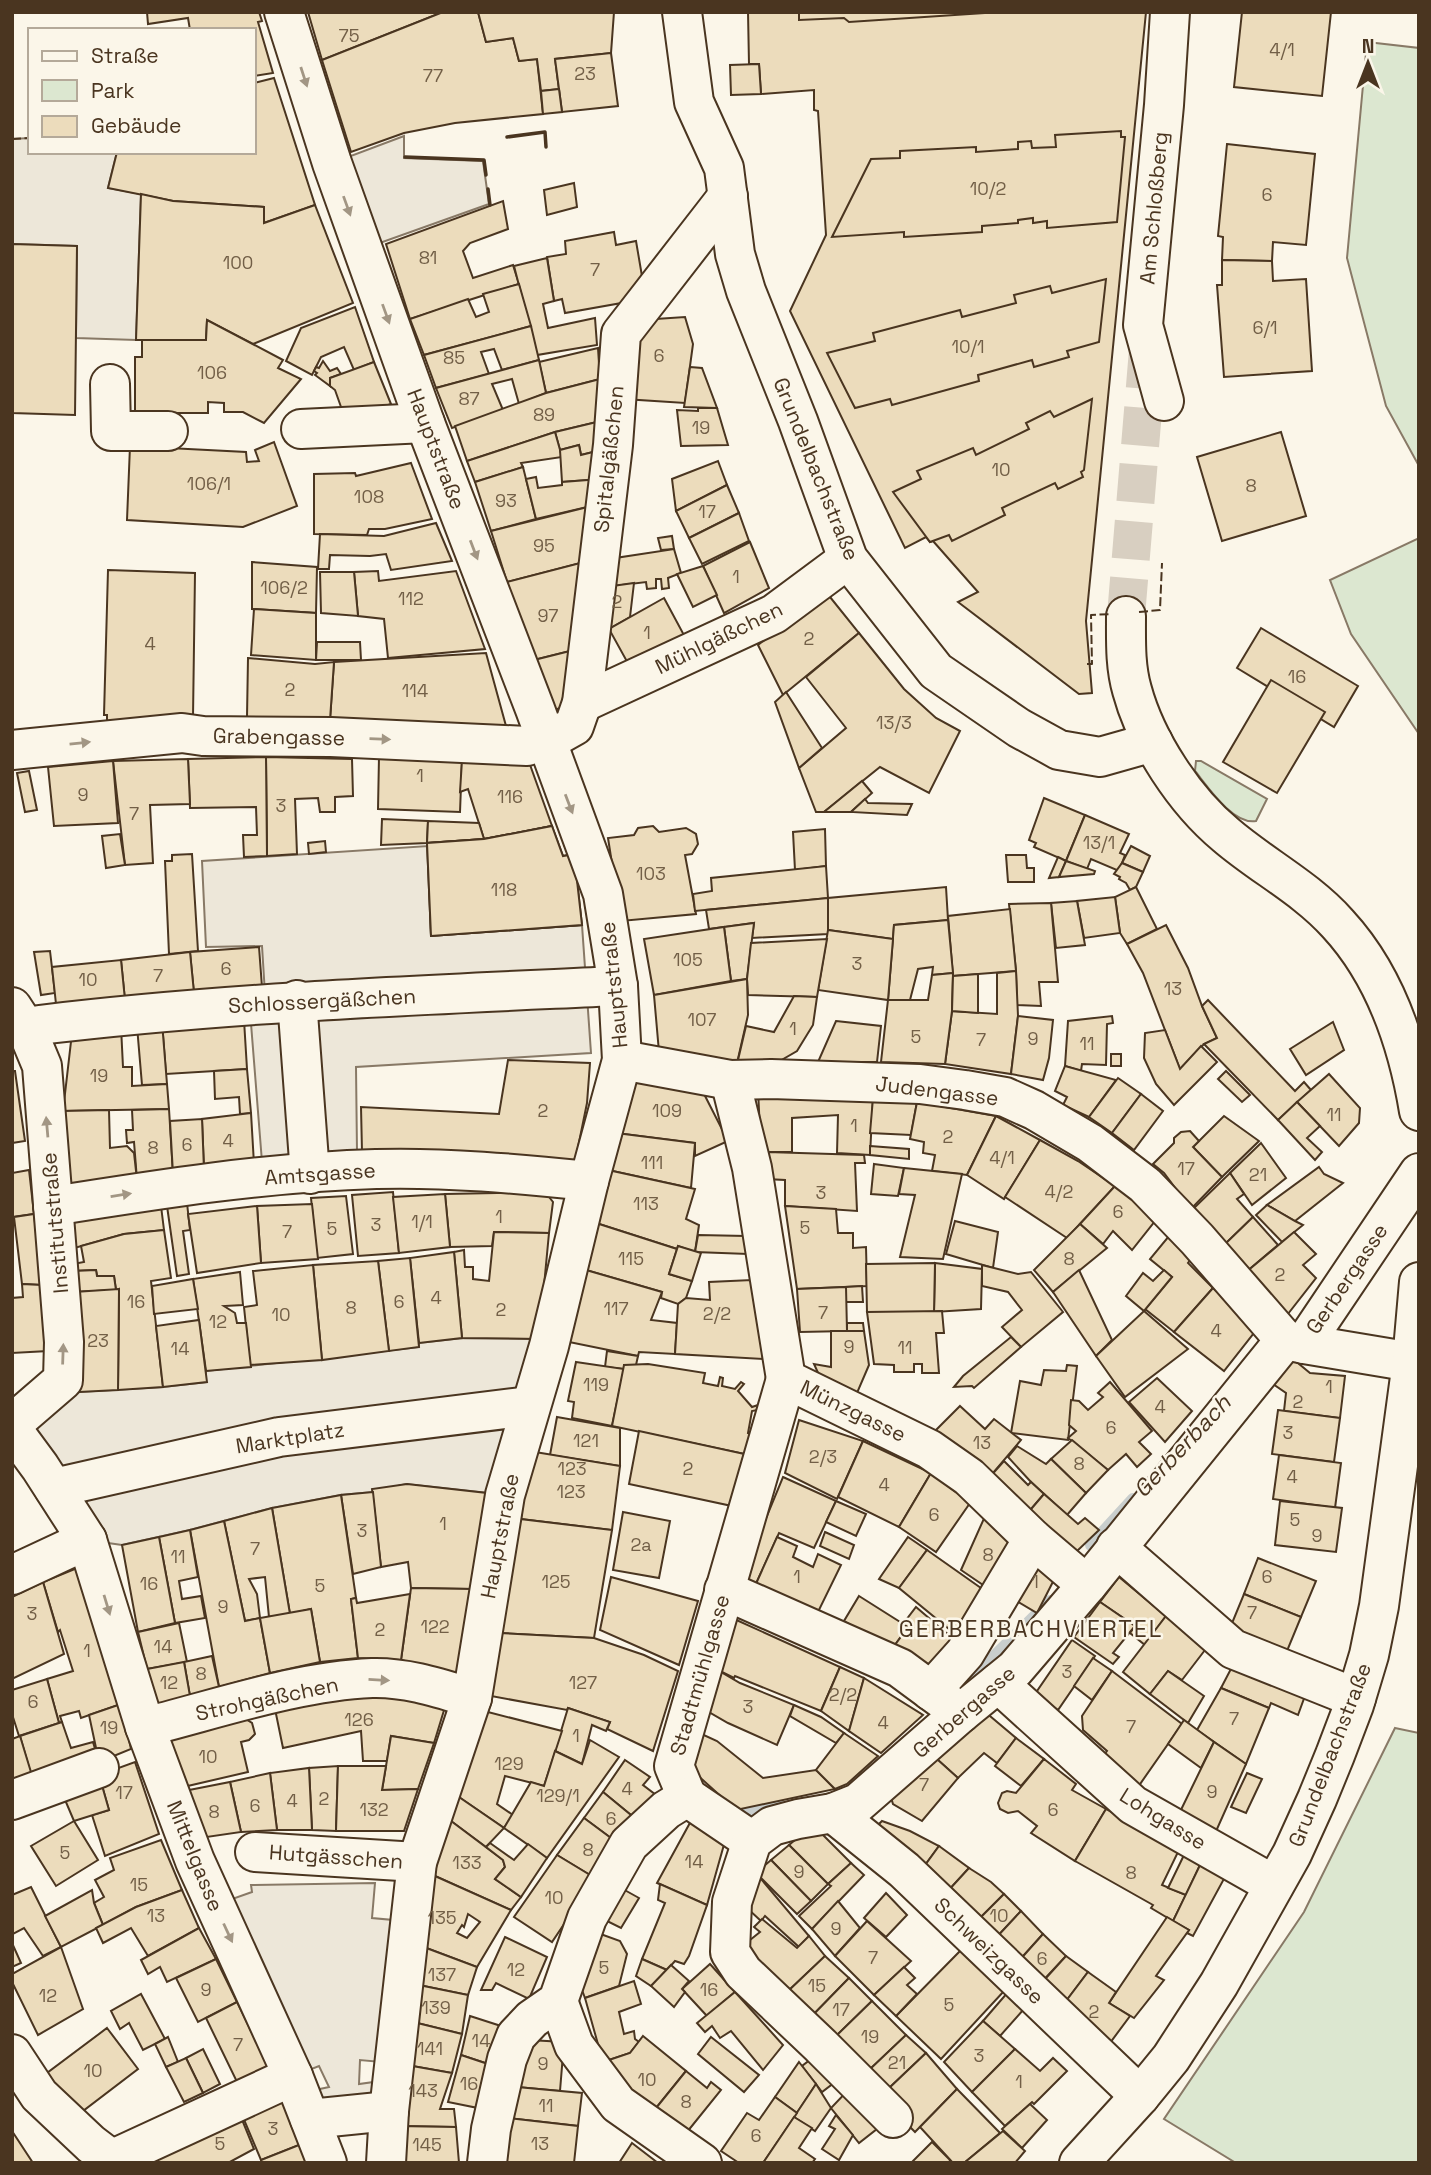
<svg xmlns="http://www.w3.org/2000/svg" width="1431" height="2175" viewBox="0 0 1431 2175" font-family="'Space Grotesk',sans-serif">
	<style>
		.green { fill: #dce7d0; stroke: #887966; stroke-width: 2 }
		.parking { fill: #ede7d9; stroke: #887966; stroke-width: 2 }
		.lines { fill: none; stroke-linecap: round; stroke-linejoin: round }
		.stream { stroke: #c9cecd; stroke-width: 12 }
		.building { fill: #ecdcbc; stroke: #4a3520; stroke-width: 2; fill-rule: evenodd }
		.major-tunnel { stroke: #d8cfc1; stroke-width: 38; stroke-dasharray: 38 19; stroke-linecap: butt }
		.minor-casing { stroke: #4a3520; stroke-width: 42 }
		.major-casing { stroke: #4a3520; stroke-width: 42 }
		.minor { stroke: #fbf6e9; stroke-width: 38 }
		.major { stroke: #fbf6e9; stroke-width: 38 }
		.fence { stroke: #4a3520; stroke-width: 2; stroke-dasharray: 9 3.5; stroke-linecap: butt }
		.wall { stroke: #4a3520; stroke-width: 3.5 }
		.oneway { fill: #a29684 }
		.labels { text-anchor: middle; stroke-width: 5; stroke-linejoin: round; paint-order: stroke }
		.number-label { font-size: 18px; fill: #725f47 }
		.street-label { font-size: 21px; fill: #4a3520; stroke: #fbf6e9 }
		.water-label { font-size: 23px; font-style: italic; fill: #4a3520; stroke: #fbf6e9 }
		.neighbourhood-label { font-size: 23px; letter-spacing: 2px; fill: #4a3520; stroke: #fbf6e9 }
	</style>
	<rect width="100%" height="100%" fill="#fbf6e9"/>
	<g class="green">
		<path d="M1367 42 1419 48V466L1386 406 1347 258Z"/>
		<path d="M1419 538V734L1351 634 1330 580Z"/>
		<path d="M1196 761H1201L1267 799 1256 821C1233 825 1208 787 1195 771Z"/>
		<path d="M1395 1728 1419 1733V2163H1236L1164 2119 1304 1912Z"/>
	</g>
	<g class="parking">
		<path d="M404 136V158L483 161 489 204 363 249 332 163Z"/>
		<path d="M30 138V152H117L108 188 141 194 136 340 76 338 77 246 12 244V139Z"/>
		<path d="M428 846 431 936 582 925 591 1053 356 1067 357 1151 262 1162 250 1011 266 1010 262 946 206 947 202 861Z"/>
		<path d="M462 1338 539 1339 487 1493 406 1484 373 1492 341 1495 272 1508 190 1530 122 1545 87 1540 12 1429 63 1380 79 1392 163 1387 206 1382V1371L419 1347V1343Z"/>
		<path d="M375 1883 372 1918 393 1920 381 2062 360 2060 359 2084 381 2081 379 2101 314 2111 306 2092 329 2087 319 2066 299 2074 232 1899 252 1892 251 1885Z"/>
	</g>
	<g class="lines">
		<g class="stream">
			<path d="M1091 1545 1133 1499"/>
			<path d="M963 1687 1050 1601"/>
			<path d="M738 1814 779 1805"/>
		</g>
	</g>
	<g class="building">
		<path d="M147 12H259L262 21 258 22 273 73 254 76V30H190L188 18 148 24Z"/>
		<path d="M308 12H443L322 60Z"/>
		<path d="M443 12H478L486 42 513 38 519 61 537 59 543 114 455 123 404 133 351 152 322 60Z"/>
		<path d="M478 12H614L611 53 555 59 559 89 541 91 537 59 519 61 513 38 486 42Z"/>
		<path d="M748 12H1146L1086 621 1092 693 1079 694 958 602 978 592 933 541 930 542 926 537 905 548 790 311 826 235 818 111 814 110V90L761 94 759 64H749Z"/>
		<path d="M799 12H1000L849 22 844 18 799 20Z"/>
		<path d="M1242 12H1331L1322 96 1234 87Z"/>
		<path d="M611 53 618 106 562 112 555 59Z"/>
		<path d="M759 64 761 94 731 95 730 65Z"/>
		<path d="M274 78 315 205 264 223V207L173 201 108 188 117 152H254V83Z"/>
		<path d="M559 89 562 112 543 114 541 91Z"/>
		<path d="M1121 131V137H1125L1117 222 1047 228V221L1033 223V218L1018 220V223L982 226V232L904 237V232L832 237 871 159 900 158V151L976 147V152L1018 149V142L1031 141 1032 148 1056 147 1055 135Z"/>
		<path d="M1227 144 1315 154 1306 245 1273 242 1272 261 1222 260 1223 237 1218 236Z"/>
		<path d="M574 183 577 207 547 215 544 190Z"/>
		<path d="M141 194 173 201 264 207V223L315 205 353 303 253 344 207 320 206 340H136Z"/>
		<path d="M503 201 508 229 470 243 463 251 473 278 513 265 519 284 410 319 386 244Z"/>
		<path d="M614 232 616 245 636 241 643 282 627 302 565 313 562 299 554 301 547 257 566 254 565 241Z"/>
		<path d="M12 244 77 246 75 415 12 413Z"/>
		<path d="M547 258 554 301 543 304 548 328 595 318 597 345 537 355 514 266Z"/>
		<path d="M1222 260 1272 261 1273 281 1306 279 1312 371 1224 377 1217 285H1222Z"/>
		<path d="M1106 279 1099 342 1067 351 1069 357 1034 367 1032 360 978 375 979 381 892 405 890 399 855 408 827 353 875 341 873 333 960 310 962 317 1016 303 1014 295 1050 286 1052 293Z"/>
		<path d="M519 284 531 326 424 355 410 319 468 299 476 317 489 312 483 294Z"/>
		<path d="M355 307 374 362 354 370 344 347 321 357 312 375 286 361 301 328Z"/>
		<path d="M685 317 693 344 685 403 624 399 641 320Z"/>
		<path d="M207 320 283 360 278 368 301 379 264 423 243 412H224V403L208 402V413H135V357H142V340H206Z"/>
		<path d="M531 326 539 360 502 370 494 349 481 352 489 374 436 388 424 355Z"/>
		<path d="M598 348 600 379 546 393 539 362Z"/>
		<path d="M539 360 546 393 519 404 512 379 492 384 503 410 452 428 436 388Z"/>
		<path d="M323 361 330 371 337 368 341 374 330 378V386L315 375 317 373 314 371 316 367 319 368Z"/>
		<path d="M374 362 391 404 346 421 335 390 330 386V378Z"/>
		<path d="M690 367 702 368 717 408 684 407Z"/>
		<path d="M600 379 601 421 555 432 467 461 455 426 546 393Z"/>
		<path d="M1092 399 1084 470 1081 472 1083 477 1058 489 1055 483 1002 508 1005 515 952 541 949 535 930 542 893 492 921 479 917 471 973 448 976 455 1029 429 1026 423 1050 411 1054 417Z"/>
		<path d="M698 408H717L728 445 681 446 677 410 698 411Z"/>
		<path d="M601 421V450L581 455 579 445 560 450 555 432Z"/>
		<path d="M555 432 562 457 521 463 523 467 475 482 467 461Z"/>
		<path d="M1281 432 1306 516 1222 541 1197 457Z"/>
		<path d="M274 442 297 506 243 527 127 520 130 446 246 452 247 462 259 461 255 450Z"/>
		<path d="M579 445 581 455 601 450V479L562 482 560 450Z"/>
		<path d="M718 461 727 485 676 511 672 479Z"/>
		<path d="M411 463 432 519 385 529H369L367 535 314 534V474L355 473 356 476Z"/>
		<path d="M523 467 536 519 491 531 475 482Z"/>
		<path d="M536 477 538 488 562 485V482L601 479 600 504 536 519 526 479Z"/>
		<path d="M727 485 739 513 689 538 676 511Z"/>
		<path d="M600 504 588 561 507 582 491 531Z"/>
		<path d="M739 513 749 541 702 564 689 538Z"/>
		<path d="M436 523 452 561 391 570 386 554 370 556 330 555 329 569H318L320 534 384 536Z"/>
		<path d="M672 536 674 549 661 550 658 538Z"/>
		<path d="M750 542 769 588 724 613 703 566Z"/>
		<path d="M674 549 681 573 668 578 669 588 662 589 661 579H656V588L647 589 646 582 605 587 609 559Z"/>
		<path d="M588 561 570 651 534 660 507 582Z"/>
		<path d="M252 562 317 567 316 613 252 609Z"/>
		<path d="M703 566 717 595 693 607 677 574Z"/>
		<path d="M108 570 195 573 193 717 107 721V715H104Z"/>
		<path d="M378 571 379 581 456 571 485 649 388 658 384 619 358 616 354 572Z"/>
		<path d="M320 572H354L358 616 321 613Z"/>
		<path d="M634 583 630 617 609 629 605 587Z"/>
		<path d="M826 592 859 633 783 695 758 645Z"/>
		<path d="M664 598 685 637 630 667 609 629Z"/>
		<path d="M254 609 316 613V660L251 655Z"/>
		<path d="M1261 628 1358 686 1334 727 1237 668Z"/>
		<path d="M859 633 904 689 936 718 960 731 929 793 880 767 824 812H816L799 768 846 728 806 677Z"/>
		<path d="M317 642H360L361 660H316Z"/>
		<path d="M570 651 568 706 550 711 534 660Z"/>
		<path d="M486 653 506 726 330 720 334 662Z"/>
		<path d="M248 658 315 664 334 662 330 720 247 717Z"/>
		<path d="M1271 680 1325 712 1277 793 1223 762Z"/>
		<path d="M786 692 822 748 799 768 775 702Z"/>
		<path d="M266 757 352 759 353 796 335 797V812H320L318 798 295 799 297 854 267 856Z"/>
		<path d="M266 757 267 856 244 857 243 835H257L256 807 190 808 188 759Z"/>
		<path d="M379 757 462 760 460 812 378 809Z"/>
		<path d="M188 759 190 804 150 805 153 863 125 865 113 761Z"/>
		<path d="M462 760 529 762 552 826 484 839 468 789 460 792Z"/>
		<path d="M113 761 118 823 54 826 48 767Z"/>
		<path d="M29 771 37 810 25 812 17 773Z"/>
		<path d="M862 781 872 793 851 812H824Z"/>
		<path d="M1044 798 1085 815 1066 861 1034 847 1036 843 1029 840Z"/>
		<path d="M865 799 868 803 912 804 907 815 851 812Z"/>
		<path d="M1085 815 1129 834 1120 853 1125 855 1119 871 1091 859 1087 869 1066 861Z"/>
		<path d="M382 819 428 821 427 843 381 845Z"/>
		<path d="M428 821 479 823 484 839 427 843Z"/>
		<path d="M552 826 563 856 574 854 582 925 431 936 427 843 484 839ZM514 860 519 898 487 909 481 864Z"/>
		<path d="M552 826 563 856 574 854 582 925 431 936 427 843 484 839Z"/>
		<path d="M653 826 659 832 686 828 696 834 698 844 692 854 685 855 696 914 621 921 608 838 634 835 638 828Z"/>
		<path d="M825 829 826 866 795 870 793 832Z"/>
		<path d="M120 834 125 865 106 868 102 836Z"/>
		<path d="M325 841 326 852 309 854 308 843Z"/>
		<path d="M1131 846 1150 856 1143 872 1122 863Z"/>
		<path d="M192 854 198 951 169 954 165 861H172V855Z"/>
		<path d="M1006 855H1026L1027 868H1034V882H1008Z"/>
		<path d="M1058 857 1066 861 1059 877 1049 878Z"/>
		<path d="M1066 861 1095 871 1094 874 1059 877Z"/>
		<path d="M1122 863 1143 872 1136 887 1130 890 1126 883 1119 879 1120 877 1114 874Z"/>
		<path d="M826 866 828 898 695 911 693 894 712 891 711 878Z"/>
		<path d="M946 887 948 920 894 925 893 939 828 930V898Z"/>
		<path d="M1136 887 1157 929 1127 944 1120 933 1115 897Z"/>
		<path d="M1115 897 1120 933 1084 938 1077 901Z"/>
		<path d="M828 898V934L752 938 754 923 709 929 706 910Z"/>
		<path d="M1077 901 1085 945 1056 948 1051 903Z"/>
		<path d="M1051 903 1058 982H1039L1041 1006 1017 1005 1016 971 1009 904Z"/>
		<path d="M1010 909 1016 971 953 976 948 916Z"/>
		<path d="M948 920 953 973 932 975 933 967 918 969 910 1000H888L894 925Z"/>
		<path d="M754 923 747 979 731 981 724 927Z"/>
		<path d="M1166 925 1188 968 1202 1006 1217 1038 1204 1044 1180 1069 1143 973 1127 944Z"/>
		<path d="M724 927 731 981 654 995 644 939Z"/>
		<path d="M828 930 893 939 888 1000 818 990Z"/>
		<path d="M827 939 817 997 748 995 747 979 751 943Z"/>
		<path d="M259 947 262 987 194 993 190 952Z"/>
		<path d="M50 951 55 993 41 995 34 952Z"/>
		<path d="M190 952 194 993 125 1000 121 960Z"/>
		<path d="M121 960 125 1000 56 1004 52 967Z"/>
		<path d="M1016 971 1018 1016 1011 1074 945 1064 952 1011 997 1014V973Z"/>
		<path d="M953 973 952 1011 945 1064 881 1062 888 1000H928L932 975Z"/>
		<path d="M978 974V1013L952 1011 953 976Z"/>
		<path d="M747 979 748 1015 735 1072 659 1052 654 995Z"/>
		<path d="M794 996 817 997 813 1025 797 1051 778 1062 738 1060 746 1026 774 1032Z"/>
		<path d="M1208 1000 1295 1091 1304 1082 1311 1090 1278 1120 1204 1044 1217 1038 1202 1006Z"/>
		<path d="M1018 1016 1053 1020 1049 1058 1043 1080 1011 1074Z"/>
		<path d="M1112 1016 1113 1023 1107 1024 1106 1065 1082 1064 1081 1071 1065 1066 1068 1021Z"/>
		<path d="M244 1020 247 1069 166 1074 162 1022Z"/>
		<path d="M836 1021 881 1026 877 1062H818Z"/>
		<path d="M162 1022 167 1084 142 1085 137 1026Z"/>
		<path d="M1333 1022 1344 1050 1306 1075 1290 1049Z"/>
		<path d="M121 1027 123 1067H132V1086L167 1084 169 1109 63 1111 72 1033Z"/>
		<path d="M1165 1030 1180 1069 1201 1046 1217 1062 1174 1105 1156 1084 1144 1058 1145 1033Z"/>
		<rect x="1111" y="1054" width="10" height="12"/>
		<path d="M508 1060 590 1063 587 1103 575 1162 362 1152 361 1107 499 1114Z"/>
		<path d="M1065 1066 1116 1080 1089 1117 1063 1105 1067 1097 1055 1091Z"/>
		<path d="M247 1069 251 1113 240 1114 239 1097 215 1099 214 1071Z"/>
		<path d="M12 1071H15L25 1141 12 1143Z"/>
		<path d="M1226 1071 1250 1095 1242 1102 1218 1079Z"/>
		<path d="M1329 1074 1360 1108 1359 1123 1339 1146 1297 1102Z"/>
		<path d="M627 1077 702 1090 728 1141 695 1156V1143L616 1133Z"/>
		<path d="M1118 1078 1141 1094 1112 1133 1089 1117Z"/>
		<path d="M758 1090 873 1098 870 1155 837 1153 838 1115 792 1118V1152H761Z"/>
		<path d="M1141 1094 1163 1111 1134 1150 1112 1133Z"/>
		<path d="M873 1098 917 1102 911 1135 870 1133Z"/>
		<path d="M917 1102 996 1116 967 1175 932 1171 935 1155 923 1153 924 1142 910 1139Z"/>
		<path d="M1297 1102 1320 1126 1307 1138 1322 1152 1315 1160 1278 1120Z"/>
		<path d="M169 1109 173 1174 137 1180 134 1142 127 1143 126 1130H133L132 1110Z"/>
		<path d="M109 1110 110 1148 127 1146 134 1153 137 1180 66 1190 63 1111Z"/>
		<path d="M251 1113 254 1164 204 1170 202 1119Z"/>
		<path d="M996 1116 1040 1140 1004 1199 967 1175Z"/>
		<path d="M1224 1116 1259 1141 1222 1177 1193 1147Z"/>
		<path d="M202 1119 204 1170 173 1174 170 1121Z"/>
		<path d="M1190 1131 1199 1141 1193 1147 1222 1177 1191 1209 1164 1173 1153 1164 1174 1143V1138L1181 1132Z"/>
		<path d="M616 1133 695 1143 691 1188 608 1170Z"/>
		<path d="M1040 1140 1078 1161 1115 1186 1067 1238 1005 1197Z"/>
		<path d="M1261 1143 1286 1178 1252 1205 1230 1173Z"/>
		<path d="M870 1146 909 1149V1159L870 1155Z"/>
		<path d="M767 1152 864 1155 865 1163H855L857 1211 785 1206V1180L766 1179Z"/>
		<path d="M874 1164 904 1168 898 1196 871 1194Z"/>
		<path d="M1319 1167 1324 1174 1343 1183 1295 1221 1267 1205Z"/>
		<path d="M904 1168 962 1174 943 1259 900 1257 915 1195 899 1194Z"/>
		<path d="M29 1170 34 1214 12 1217V1173Z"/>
		<path d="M608 1170 695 1189 686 1219 699 1225 695 1252 678 1246 677 1249 596 1223Z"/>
		<path d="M1230 1173 1244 1194 1237 1199 1253 1217 1222 1247 1192 1210Z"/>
		<path d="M1115 1186 1137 1203 1155 1221 1132 1250 1113 1231 1103 1244 1080 1224Z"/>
		<path d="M393 1192 399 1253 358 1256 352 1195Z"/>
		<path d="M545 1192 553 1202 549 1233 494 1232 492 1246 450 1247 445 1194Z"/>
		<path d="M445 1194 450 1247 399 1253 393 1197Z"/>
		<path d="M346 1196 353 1254 317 1258 311 1198Z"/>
		<path d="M187 1203 190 1230 183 1231 189 1274 177 1276 167 1206Z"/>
		<path d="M312 1204 318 1259 261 1263 257 1206Z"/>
		<path d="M1267 1205 1295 1221 1303 1225 1282 1242 1256 1215Z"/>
		<path d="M161 1206 164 1230 124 1234 71 1249V1219Z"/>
		<path d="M257 1206 261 1263 197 1273 188 1214Z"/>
		<path d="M785 1206 836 1209 838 1233H853V1248L866 1247 867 1286 797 1289Z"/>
		<path d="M34 1214 42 1285 22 1284 14 1217Z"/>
		<path d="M1253 1217 1278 1245 1245 1273 1222 1247Z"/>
		<path d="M955 1221 998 1232 993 1268 946 1254Z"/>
		<path d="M596 1223 677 1249 669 1274 692 1281 686 1298 678 1304 661 1298 662 1292 586 1270Z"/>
		<path d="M1080 1224 1107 1248 1053 1292 1034 1270Z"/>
		<path d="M164 1230 171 1278 151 1281 163 1387 118 1390 119 1289 116 1290 114 1276H97L96 1270 73 1271V1264L84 1262 81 1246 124 1234Z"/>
		<path d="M494 1232 549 1233 539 1339 462 1338 454 1252 464 1250 465 1267H473V1279L489 1281Z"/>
		<path d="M1294 1232 1316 1254 1303 1265 1316 1278 1284 1319 1245 1273Z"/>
		<path d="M698 1235 746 1236 748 1254 695 1252Z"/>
		<path d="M1169 1236 1191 1259 1188 1263 1213 1288 1174 1332 1145 1309 1172 1277 1150 1259Z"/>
		<path d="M678 1246 701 1253 692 1281 669 1274Z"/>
		<path d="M454 1252 462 1338 419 1343 410 1258Z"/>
		<path d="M410 1258 419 1347 389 1351 378 1261Z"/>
		<path d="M378 1261 389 1351 322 1360 313 1265Z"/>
		<path d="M935 1263 982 1269 981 1309 934 1312Z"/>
		<path d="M935 1263 934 1312H867L866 1264Z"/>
		<path d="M313 1265 322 1360 250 1365 244 1307 257 1305 253 1271Z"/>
		<path d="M982 1265 1018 1274 1031 1272 1063 1312 1021 1347 1002 1327 1022 1310 1008 1292 982 1286Z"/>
		<path d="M96 1270 97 1276H114L116 1290 74 1292 73 1271Z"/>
		<path d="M586 1270 662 1292 651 1320 677 1323 675 1354 639 1352 638 1356 569 1342Z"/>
		<path d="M1079 1270 1112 1340 1096 1356 1053 1292Z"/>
		<path d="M1164 1270 1172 1277 1144 1311 1126 1296 1143 1273 1153 1281Z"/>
		<path d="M240 1272 243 1305 224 1306 235 1313 237 1323H246L251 1367 206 1371 193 1279Z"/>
		<path d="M193 1279 198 1309 154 1314 152 1286Z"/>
		<path d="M752 1280 763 1359 675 1354 678 1304 686 1298 710 1300 709 1282Z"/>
		<path d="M22 1284 42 1285 48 1351 12 1353V1298L23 1297Z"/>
		<path d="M862 1286 863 1302H846V1287Z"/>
		<path d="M846 1287 847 1331 800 1332 797 1289Z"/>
		<path d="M1213 1288 1257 1329 1224 1371 1174 1332Z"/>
		<path d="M119 1289 118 1390 79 1392 74 1292Z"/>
		<path d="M942 1311 944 1333H936L939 1373H922V1364H914V1372H894V1365L874 1364 867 1312Z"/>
		<path d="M1144 1311 1188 1349 1125 1397 1096 1356Z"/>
		<path d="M199 1320 207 1382 163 1387 156 1326Z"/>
		<path d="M847 1323H863L864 1331H847Z"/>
		<path d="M831 1331H864L869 1365 857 1393 819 1375 814 1364 831 1367Z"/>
		<path d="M1011 1337 1021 1347 974 1388 972 1386 954 1387 963 1376Z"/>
		<path d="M607 1351 638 1356 636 1365H624V1369L605 1367Z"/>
		<path d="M1293 1359 1310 1373 1345 1376 1340 1418 1284 1411 1286 1393 1273 1384Z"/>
		<path d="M576 1362 624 1369 612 1426 572 1418 574 1402 568 1401Z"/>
		<path d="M648 1364 705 1373 703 1383 718 1386 720 1377 723 1378 722 1386 735 1389 741 1382 744 1384 738 1391 752 1407 761 1404 763 1409 752 1411 748 1433 753 1435 749 1455 612 1426 624 1365Z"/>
		<path d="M1067 1365 1077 1366 1068 1440 1011 1433 1020 1381 1041 1385 1044 1370 1066 1371Z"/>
		<path d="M1157 1378 1192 1411 1165 1442 1129 1402Z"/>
		<path d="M1110 1382 1152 1431 1139 1442 1151 1454 1137 1467 1126 1454 1108 1470 1068 1438 1076 1431 1069 1425 1071 1400 1079 1401 1088 1410 1103 1397 1098 1393Z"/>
		<path d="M960 1406 985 1429 994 1419 1021 1440 988 1479 933 1433Z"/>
		<path d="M1278 1410 1340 1418 1334 1462 1272 1454Z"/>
		<path d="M557 1417 620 1428V1466L550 1455Z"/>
		<path d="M799 1420 863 1441 837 1499 785 1473Z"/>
		<path d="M639 1431 749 1455 732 1506 629 1484Z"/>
		<path d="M1072 1440 1108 1470 1086 1493 1051 1459Z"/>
		<path d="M863 1441 931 1473 899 1527 838 1497Z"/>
		<path d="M1017 1446 1046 1464 1051 1459 1086 1493 1067 1515 1031 1482 1008 1457Z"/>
		<path d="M529 1451 620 1466 612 1530 521 1519Z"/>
		<path d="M1279 1455 1341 1463 1335 1508 1273 1499Z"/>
		<path d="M1004 1461 1028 1485 1031 1482 1044 1494 1026 1515 988 1479Z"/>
		<path d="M931 1473 970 1503 936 1552 899 1527Z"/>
		<path d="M783 1477 836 1501 814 1548 779 1533 755 1586 741 1579Z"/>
		<path d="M407 1484 487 1493 472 1589 411 1588 408 1562 381 1567 372 1489Z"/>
		<path d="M373 1492 381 1567 353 1574 341 1495Z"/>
		<path d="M1044 1494 1078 1524 1085 1518 1099 1530 1074 1554 1026 1515Z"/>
		<path d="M341 1495 356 1598 351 1599 358 1658 320 1662 311 1609 290 1614 272 1508Z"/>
		<path d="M836 1501 866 1514 856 1536 826 1522Z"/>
		<path d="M1280 1501 1342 1508 1336 1552 1275 1545Z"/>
		<path d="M272 1508 290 1614 269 1617 265 1577 249 1579 257 1594 260 1618 245 1621 224 1521Z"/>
		<path d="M623 1512 670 1521 659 1578 613 1570Z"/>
		<path d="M986 1514 1016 1539 989 1589 961 1570Z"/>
		<path d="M520 1519 612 1530 594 1638 499 1633Z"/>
		<path d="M224 1521 245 1621 260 1618 270 1673 219 1687 190 1530Z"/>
		<path d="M190 1530 198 1577 179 1581 182 1599 201 1596 205 1618 175 1623 159 1537Z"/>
		<path d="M825 1532 854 1545 849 1559 820 1546Z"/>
		<path d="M159 1537 175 1623 138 1632 122 1545Z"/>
		<path d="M777 1537 797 1546 793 1557 813 1567 818 1554 841 1565 817 1614 755 1586Z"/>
		<path d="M908 1537 927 1550 899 1588 879 1579Z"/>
		<path d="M927 1550 988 1593 960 1638 899 1588Z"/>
		<path d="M1037 1552 1060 1568 1037 1613 1008 1596Z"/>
		<path d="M1258 1558 1316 1581 1301 1617 1244 1594Z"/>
		<path d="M82 1566 121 1704 81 1718 79 1711 60 1716 62 1722 59 1723 47 1679 73 1671 60 1630 58 1632 43 1582Z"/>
		<path d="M611 1577 698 1601 679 1665 600 1630Z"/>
		<path d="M1119 1577 1166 1616 1145 1645 1130 1633 1135 1626 1100 1602Z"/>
		<path d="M43 1582 64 1654 12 1679V1597Z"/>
		<path d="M411 1588 472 1589 457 1674 401 1660Z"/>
		<path d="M410 1594 401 1660 358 1658 351 1599 356 1598 357 1603Z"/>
		<path d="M1244 1594 1301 1617 1287 1651 1230 1628Z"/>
		<path d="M859 1596 908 1627 892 1649 844 1621Z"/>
		<path d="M1100 1602 1135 1626 1113 1653 1119 1657 1113 1664 1074 1637Z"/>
		<path d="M916 1607 957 1642 930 1672 892 1649 908 1627 903 1624Z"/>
		<path d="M311 1609 320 1662 270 1673 260 1618Z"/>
		<path d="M1166 1616 1205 1650 1182 1680 1168 1671 1150 1694 1123 1672Z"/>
		<path d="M732 1618 840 1667 821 1711 735 1676 734 1678 714 1668Z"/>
		<path d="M179 1623 187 1662 147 1669 138 1632Z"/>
		<path d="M499 1633 594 1638 644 1655 678 1671 653 1751 607 1729 610 1722 568 1708 567 1710 491 1696Z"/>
		<path d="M1072 1640 1095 1656 1058 1710 1035 1694Z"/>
		<path d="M212 1656 219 1687 190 1696 184 1662Z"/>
		<path d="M1093 1658 1112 1671 1092 1700 1074 1686Z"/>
		<path d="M184 1662 190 1696 157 1706 147 1669Z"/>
		<path d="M1233 1665 1306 1693 1298 1715 1271 1703 1269 1708 1221 1688Z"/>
		<path d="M840 1667 864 1678 849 1731 821 1711Z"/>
		<path d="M714 1668 740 1683 794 1705 777 1745 728 1723 702 1708Z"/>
		<path d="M1112 1671 1182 1724 1138 1787 1100 1760 1107 1751 1083 1730 1082 1716Z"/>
		<path d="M1168 1671 1204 1696 1188 1723 1150 1694Z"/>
		<path d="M864 1678 923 1715 881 1753 849 1731Z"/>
		<path d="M47 1679 59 1723 19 1736 12 1714V1690Z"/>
		<path d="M1221 1688 1269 1708 1246 1764 1197 1730Z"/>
		<path d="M351 1694 399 1696 445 1707 434 1743 391 1736 387 1761H363L361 1731 283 1748 275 1709Z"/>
		<path d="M121 1704 131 1749 99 1762 89 1715Z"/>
		<path d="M794 1705 821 1717 844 1733 836 1743 790 1716Z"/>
		<path d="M568 1708 610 1722 606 1731 592 1725 582 1764 555 1751Z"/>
		<path d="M484 1711 562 1731 544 1786 505 1776 497 1804 513 1815 504 1828 456 1795Z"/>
		<path d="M984 1711 1016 1738 997 1763 984 1753 958 1778 928 1751Z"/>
		<path d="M244 1718 252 1723 255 1734 249 1740 241 1742 248 1772 179 1788 166 1732Z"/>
		<path d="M1184 1720 1214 1742 1201 1768 1168 1744Z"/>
		<path d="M62 1722 71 1748 93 1742 99 1762 34 1785 20 1736Z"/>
		<path d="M695 1731 717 1741 763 1778 816 1770 835 1789 736 1810 684 1763Z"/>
		<path d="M844 1733 878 1756 847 1784 835 1789 816 1770Z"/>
		<path d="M20 1736 34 1782 12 1791V1739Z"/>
		<path d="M391 1736 434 1743 418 1789 382 1790Z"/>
		<path d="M1016 1738 1044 1759 1021 1786 995 1766Z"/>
		<path d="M590 1740 619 1757 547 1858 504 1828 531 1782 544 1786 555 1751 582 1764Z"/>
		<path d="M1214 1742 1246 1764 1213 1838 1178 1816Z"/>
		<path d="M928 1751 958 1778 922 1821 893 1804 889 1791Z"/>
		<path d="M1044 1759 1076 1784 1072 1790 1106 1809 1075 1861 1031 1833 1037 1826 1018 1811 1008 1813 1000 1809 998 1803 1002 1793 1007 1791 1016 1793Z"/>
		<path d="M625 1760 650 1777 643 1785 656 1795 637 1820 603 1792Z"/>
		<path d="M135 1762 159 1834 105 1856 92 1815 109 1810 99 1775Z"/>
		<path d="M338 1766 336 1831 312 1830 309 1768Z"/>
		<path d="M338 1766H386L382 1790 418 1789 404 1831H336Z"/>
		<path d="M309 1768 312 1830H277L270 1773Z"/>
		<path d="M270 1773 277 1830 241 1832 230 1782Z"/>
		<path d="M1247 1773 1262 1779 1246 1813 1231 1807Z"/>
		<path d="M99 1775 109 1810 74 1821 60 1788Z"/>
		<path d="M230 1782 241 1832 200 1838 184 1791Z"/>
		<path d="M603 1792 637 1820 619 1844 584 1818Z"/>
		<path d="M456 1795 504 1828 486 1847 447 1818Z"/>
		<path d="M1106 1809 1179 1850 1162 1885 1186 1895 1173 1921 1151 1908 1153 1905 1075 1861Z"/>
		<path d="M447 1818 503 1860 505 1867 495 1879 521 1897 511 1910 426 1872Z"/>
		<path d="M584 1818 619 1844 595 1878 557 1855Z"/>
		<path d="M74 1821 98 1860 56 1886 31 1846Z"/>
		<path d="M691 1821 725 1841 707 1905 657 1883Z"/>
		<path d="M882 1821 910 1831 939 1846 923 1868 875 1828Z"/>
		<path d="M813 1825 851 1863 828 1884 789 1845Z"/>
		<path d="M161 1840 182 1890 136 1907 103 1925 94 1903 104 1897 95 1880 114 1870 110 1858Z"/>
		<path d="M490 1843 514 1860 528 1844 547 1858 521 1897 495 1879 505 1867 503 1860 486 1847Z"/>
		<path d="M789 1845 828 1884 811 1901 771 1860Z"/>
		<path d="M939 1846 969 1868 947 1892 923 1868Z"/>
		<path d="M1185 1853 1201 1863 1186 1895 1168 1888Z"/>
		<path d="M557 1855 595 1878 552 1942 514 1917Z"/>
		<path d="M771 1860 811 1901 797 1914 756 1873Z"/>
		<path d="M851 1863 864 1875 812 1929 799 1916 831 1886 828 1884Z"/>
		<path d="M1201 1863 1225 1877 1193 1936 1187 1933 1189 1930 1173 1921Z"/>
		<path d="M969 1868 991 1882 1004 1894 976 1922 947 1892Z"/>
		<path d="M426 1872 511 1910 477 1967 413 1943ZM468 1914 480 1922 467 1938 457 1933 462 1925 464 1927Z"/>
		<path d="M756 1873 809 1936 799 1947 765 1916 761 1921 747 1908Z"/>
		<path d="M660 1884 707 1905 689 1956 684 1964 675 1961 667 1970 642 1959 665 1903 658 1900Z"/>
		<path d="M31 1887 61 1947 43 1956 24 1928 13 1934 12 1932V1895Z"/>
		<path d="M621 1888 639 1898 621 1928 603 1919Z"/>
		<path d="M92 1890 94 1903 103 1925 61 1947 45 1916Z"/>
		<path d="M182 1890 199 1928 148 1956 131 1928 103 1943 96 1928 136 1907Z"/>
		<path d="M886 1893 907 1915 886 1937 864 1918Z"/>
		<path d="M1004 1894 1021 1911 994 1940 976 1922Z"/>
		<path d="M838 1901 860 1928 835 1956 812 1929Z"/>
		<path d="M1021 1911 1043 1934 1017 1963 994 1940Z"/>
		<path d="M1167 1917 1189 1930 1156 1976 1164 1980 1134 2018 1109 2003Z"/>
		<path d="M762 1919 797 1948 809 1936 825 1956 785 1994 740 1948 760 1932 754 1927Z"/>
		<path d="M867 1921 911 1961 874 1995 835 1956Z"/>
		<path d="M199 1928 216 1959 167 1982 160 1967 148 1974 141 1960Z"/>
		<path d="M595 1932 620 1941 627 1954 619 1986 585 1998 579 1982Z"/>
		<path d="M1043 1934 1066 1956 1039 1985 1017 1963Z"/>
		<path d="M505 1937 547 1957 529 1999 496 1983 492 1990H481Z"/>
		<path d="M12 1943 21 1963 12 1967Z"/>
		<path d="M413 1943 477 1967 468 1995 409 1983Z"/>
		<path d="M61 1947 83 2009 38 2035 12 1982V1974Z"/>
		<path d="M963 1948 1005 1990 941 2059 896 2016Z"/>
		<path d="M825 1956 849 1978 810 2018 785 1994Z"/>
		<path d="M1066 1956 1088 1972 1060 2009 1036 1989Z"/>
		<path d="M216 1959 237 2002 198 2022 176 1978Z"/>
		<path d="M642 1959 667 1970 651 1986 636 1976Z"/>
		<path d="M710 1964 735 1992 707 2016 682 1989Z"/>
		<path d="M671 1965 689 1981 682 1989 685 1992 674 2007 651 1986Z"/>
		<path d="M904 1967 915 1978 907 1985 917 1994 896 2016 874 1995Z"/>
		<path d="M1088 1972 1116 1992 1109 2003 1130 2016 1107 2047 1060 2009Z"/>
		<path d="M849 1978 872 2001 834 2038 810 2018Z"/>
		<path d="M634 1981 641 2004 619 2012 624 2034 634 2031 635 2039 639 2042 630 2053 603 2062 585 1998Z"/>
		<path d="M409 1983 468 1995 462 2034 405 2020Z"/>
		<path d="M735 1992 783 2045 763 2070 731 2031 720 2038 712 2026 705 2032 697 2023Z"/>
		<path d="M1008 1992 1024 2009 1000 2036 983 2021Z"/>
		<path d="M141 1994 165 2039 143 2050 129 2023 120 2029 111 2011Z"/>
		<path d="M872 2001 906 2035 867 2072 834 2038Z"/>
		<path d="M237 2002 271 2072 239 2086 206 2018Z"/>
		<path d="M470 2016 501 2026 491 2065 461 2055Z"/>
		<path d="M405 2020 462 2034 452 2073 401 2064Z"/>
		<path d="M983 2021 1015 2049 972 2092 944 2062Z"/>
		<path d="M107 2028 138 2069 79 2114 47 2073Z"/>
		<path d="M906 2035 926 2053 886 2091 867 2072Z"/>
		<path d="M643 2036 686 2071 652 2113 603 2062 630 2053Z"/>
		<path d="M168 2037 178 2062 166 2067 155 2044Z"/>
		<path d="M711 2037 759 2075 744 2092 698 2054Z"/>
		<path d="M529 2040 564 2042 560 2091 517 2087Z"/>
		<path d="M203 2049 220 2084 203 2093 186 2058Z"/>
		<path d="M1015 2049 1040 2071 1053 2058 1067 2071 1034 2104 1032 2102 1005 2126 972 2092Z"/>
		<path d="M819 2053 839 2079 822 2092 802 2066Z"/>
		<path d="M926 2053 957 2089 915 2132 900 2117 886 2091Z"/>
		<path d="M461 2055 491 2065 478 2108 448 2102Z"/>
		<path d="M186 2058 203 2093 184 2102 166 2067Z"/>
		<path d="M799 2062 816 2084 797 2113 775 2097Z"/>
		<path d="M401 2064 452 2073 440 2109H454L456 2127 397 2126Z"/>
		<path d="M686 2071 707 2088 711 2082 721 2090 683 2137 652 2113Z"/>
		<path d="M816 2084 831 2108 815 2131 794 2117Z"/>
		<path d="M852 2086 882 2125 859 2143 831 2108Z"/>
		<path d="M517 2087 582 2093 578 2126 507 2118Z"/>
		<path d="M957 2089 1000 2133 964 2163H953L920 2127Z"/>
		<path d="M287 2095 304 2143 261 2160 242 2115Z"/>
		<path d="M775 2097 797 2113 763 2163H739L721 2151 747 2113 759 2120Z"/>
		<path d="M1030 2104 1047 2120 1022 2148 1002 2129Z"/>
		<path d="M836 2115 853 2135 839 2160 822 2149 835 2129 829 2126Z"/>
		<path d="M241 2117 254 2149 228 2163H150Z"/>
		<path d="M794 2117 812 2128 799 2148 815 2159 812 2163H763Z"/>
		<path d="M507 2118 578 2126 574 2163H502Z"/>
		<path d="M397 2126 456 2127 459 2163H395Z"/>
		<path d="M12 2131 33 2163H12Z"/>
		<path d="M1003 2131 1025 2151 1015 2163H964Z"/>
		<path d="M932 2142 950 2160 949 2163H915L913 2161Z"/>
		<path d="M304 2143 311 2163H262L261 2160Z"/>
		<path d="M632 2143 658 2163H619Z"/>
	</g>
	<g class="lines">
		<path class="major-tunnel" d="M1126 616 1148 350"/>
		<defs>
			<g id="minor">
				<path d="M284 12 332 163 425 423 535 709 603 894 618 986 622 1060 589 1181 549 1346 505 1495 472 1698 417 1862 389 2111 386 2163"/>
				<path d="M682 12 694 102 724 168 735 254 746 291 798 421 848 559 936 671 1019 728 1059 750 1100 757 1153 742"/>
				<path d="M110 384 111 431H168"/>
				<path d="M1164 401 1143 325 1164 105 1170 12"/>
				<path d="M301 429 425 423"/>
				<path d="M582 703 774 614 848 559"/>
				<path d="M12 750 182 733 203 736 331 737 527 746 558 735 574 726 582 703 613 445 621 334 728 196"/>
				<path d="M297 1000 310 1174"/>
				<path d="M12 1007 27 1030 42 1066 64 1342 63 1380 12 1424"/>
				<path d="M27 1030 39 1025C231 1002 424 995 618 986"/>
				<path d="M622 1060 730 1080 771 1079 920 1084 965 1090 1005 1097 1034 1110 1090 1143 1145 1185 1197 1239 1285 1340"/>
				<path d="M730 1080 752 1168 786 1379 929 1449 969 1477 1033 1539 1087 1585"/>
				<path d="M53 1206C160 1189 268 1172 376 1169 445 1167 520 1174 589 1181"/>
				<path d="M1285 1340 1304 1344 1419 1173"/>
				<path d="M1304 1344 1412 1362"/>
				<path d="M12 1429 40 1467 87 1540 145 1727 195 1861 293 2076 327 2163"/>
				<path d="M54 1488 279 1437 530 1406"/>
				<path d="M1116 1547 1233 1649 1356 1698"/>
				<path d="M12 1575 87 1540"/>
				<path d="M724 1590 900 1668 961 1713"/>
				<path d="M998 1683 1133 1805 1274 1885"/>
				<path d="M931 1691 965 1653 1033 1539"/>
				<path d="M145 1727C217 1709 298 1681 372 1678 406 1677 439 1688 472 1698"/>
				<path d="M687 1797 674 1766 786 1379"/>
				<path d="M687 1797 752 1841"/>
				<path d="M12 1800 99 1768"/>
				<path d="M833 1813 904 1870 1140 2096"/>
				<path d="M255 1852 417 1862"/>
				<path d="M558 2001 574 2045 618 2104 702 2163"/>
				<path d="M12 2054 39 2095 91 2144 116 2163"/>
				<path d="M893 2118 821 2046 743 1972 730 1952 732 1902 752 1841 772 1826 798 1819 833 1813 858 1803 961 1713 1015 1669 1087 1585 1285 1340"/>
				<path d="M310 2119 389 2111"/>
				<path d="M113 2159 293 2076"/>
				<path d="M487 2163 491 2129 507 2059 516 2036 532 2019 558 2001 587 1918 629 1844 666 1810 687 1797"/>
			</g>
			<g id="major">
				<path d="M1126 616C1126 641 1125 666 1132 690 1146 742 1185 801 1226 835 1262 866 1306 888 1338 924 1385 975 1408 1044 1419 1111"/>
				<path d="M1079 2163 1140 2096 1171 2058 1219 1984 1292 1854 1317 1799 1335 1755 1354 1705 1369 1655 1379 1606 1412 1362 1419 1282"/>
			</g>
		</defs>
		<use href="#minor" class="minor-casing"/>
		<use href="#major" class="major-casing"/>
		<use href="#minor" class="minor"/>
		<use href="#major" class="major"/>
		<g class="fence">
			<path d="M12 139 30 138"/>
			<path d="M1139 612 1160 610 1162 563"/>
			<path d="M1087 664H1092L1091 615 1111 614"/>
		</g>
		<g class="wall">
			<path d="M507 137 545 132 546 147"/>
			<path d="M405 157 484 160 486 175"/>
			<path d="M488 189 490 205"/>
		</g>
	</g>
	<defs><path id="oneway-solid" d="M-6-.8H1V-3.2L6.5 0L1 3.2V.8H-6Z" transform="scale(1.75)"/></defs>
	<g class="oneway">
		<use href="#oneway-solid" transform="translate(304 77) rotate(72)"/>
		<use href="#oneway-solid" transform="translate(347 206) rotate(70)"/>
		<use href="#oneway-solid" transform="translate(386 314) rotate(70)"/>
		<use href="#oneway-solid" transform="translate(474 550) rotate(69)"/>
		<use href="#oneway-solid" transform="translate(380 739) rotate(2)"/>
		<use href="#oneway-solid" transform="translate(80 743) rotate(-6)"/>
		<use href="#oneway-solid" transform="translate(569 804) rotate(69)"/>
		<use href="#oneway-solid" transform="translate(47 1127) rotate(-95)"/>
		<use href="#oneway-solid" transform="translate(121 1195) rotate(-9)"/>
		<use href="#oneway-solid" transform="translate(63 1354) rotate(-88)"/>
		<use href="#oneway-solid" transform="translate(107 1605) rotate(73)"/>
		<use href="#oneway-solid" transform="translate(379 1680) rotate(3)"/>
		<use href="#oneway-solid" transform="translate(228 1933) rotate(65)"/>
	</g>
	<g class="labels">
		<g class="number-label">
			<text x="349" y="42">75</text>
			<text x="1282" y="56">4/1</text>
			<text x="585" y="80">23</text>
			<text x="433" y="82">77</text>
			<text x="988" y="195">10/2</text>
			<text x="1267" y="201">6</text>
			<text x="428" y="264">81</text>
			<text x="238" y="269">100</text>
			<text x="595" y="276">7</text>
			<text x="1265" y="334">6/1</text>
			<text x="968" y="353">10/1</text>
			<text x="659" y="362">6</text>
			<text x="454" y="364">85</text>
			<text x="212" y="379">106</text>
			<text x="469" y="405">87</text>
			<text x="544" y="421">89</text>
			<text x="701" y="434">19</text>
			<text x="1001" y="476">10</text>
			<text x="209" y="490">106/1</text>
			<text x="1251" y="492">8</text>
			<text x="369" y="503">108</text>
			<text x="506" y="507">93</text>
			<text x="707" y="518">17</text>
			<text x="544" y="552">95</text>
			<text x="736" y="583">1</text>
			<text x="284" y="594">106/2</text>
			<text x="411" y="605">112</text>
			<text x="617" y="608">2</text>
			<text x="548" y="622">97</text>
			<text x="647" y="639">1</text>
			<text x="809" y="645">2</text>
			<text x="150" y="650">4</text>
			<text x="1297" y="683">16</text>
			<text x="290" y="696">2</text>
			<text x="415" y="697">114</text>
			<text x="894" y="729">13/3</text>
			<text x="420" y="782">1</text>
			<text x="83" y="801">9</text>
			<text x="510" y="803">116</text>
			<text x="281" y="812">3</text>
			<text x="134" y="820">7</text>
			<text x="1099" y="849">13/1</text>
			<text x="651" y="880">103</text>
			<text x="504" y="896">118</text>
			<text x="688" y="966">105</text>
			<text x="857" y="970">3</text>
			<text x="226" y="975">6</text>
			<text x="158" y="982">7</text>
			<text x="88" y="986">10</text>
			<text x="1173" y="995">13</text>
			<text x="702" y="1026">107</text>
			<text x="793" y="1035">1</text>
			<text x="916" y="1043">5</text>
			<text x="1033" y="1045">9</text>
			<text x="981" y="1046">7</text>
			<text x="1087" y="1050">11</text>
			<text x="99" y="1082">19</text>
			<text x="543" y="1117">2</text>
			<text x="667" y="1117">109</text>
			<text x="1334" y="1121">11</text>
			<text x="854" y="1132">1</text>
			<text x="948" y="1143">2</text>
			<text x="228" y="1147">4</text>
			<text x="187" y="1151">6</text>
			<text x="153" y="1154">8</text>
			<text x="1002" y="1164">4/1</text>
			<text x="652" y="1169">111</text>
			<text x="1186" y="1175">17</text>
			<text x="1258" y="1181">21</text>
			<text x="1059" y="1198">4/2</text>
			<text x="821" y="1199">3</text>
			<text x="646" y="1210">113</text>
			<text x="1118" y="1218">6</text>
			<text x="499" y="1223">1</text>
			<text x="422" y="1228">1/1</text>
			<text x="376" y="1231">3</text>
			<text x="805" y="1234">5</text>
			<text x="332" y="1235">5</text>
			<text x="287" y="1238">7</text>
			<text x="631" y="1265">115</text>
			<text x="1069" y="1265">8</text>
			<text x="1280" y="1281">2</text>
			<text x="436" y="1304">4</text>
			<text x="136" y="1308">16</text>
			<text x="399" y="1308">6</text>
			<text x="351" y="1314">8</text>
			<text x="616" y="1315">117</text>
			<text x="501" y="1316">2</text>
			<text x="823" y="1319">7</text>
			<text x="717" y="1320">2/2</text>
			<text x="281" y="1321">10</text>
			<text x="218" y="1328">12</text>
			<text x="1216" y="1337">4</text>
			<text x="98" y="1347">23</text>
			<text x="849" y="1353">9</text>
			<text x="905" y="1354">11</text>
			<text x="180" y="1355">14</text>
			<text x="596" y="1391">119</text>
			<text x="1329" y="1393">1</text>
			<text x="1298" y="1408">2</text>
			<text x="1160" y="1413">4</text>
			<text x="1111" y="1434">6</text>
			<text x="1288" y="1439">3</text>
			<text x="586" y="1447">121</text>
			<text x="982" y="1449">13</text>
			<text x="823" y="1463">2/3</text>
			<text x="1079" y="1470">8</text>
			<text x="572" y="1475">123</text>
			<text x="688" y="1475">2</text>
			<text x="1292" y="1483">4</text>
			<text x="884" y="1491">4</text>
			<text x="571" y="1498">123</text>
			<text x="934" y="1521">6</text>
			<text x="1295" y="1526">5</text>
			<text x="443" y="1530">1</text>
			<text x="362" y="1537">3</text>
			<text x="1317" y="1542">9</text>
			<text x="641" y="1551">2a</text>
			<text x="255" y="1555">7</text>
			<text x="988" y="1561">8</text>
			<text x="178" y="1563">11</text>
			<text x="797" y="1583">1</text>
			<text x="1267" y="1583">6</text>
			<text x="556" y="1588">125</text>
			<text x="1035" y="1588">1</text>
			<text x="149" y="1590">16</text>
			<text x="320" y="1592">5</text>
			<text x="223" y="1613">9</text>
			<text x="1252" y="1619">7</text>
			<text x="32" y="1620">3</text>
			<text x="435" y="1633">122</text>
			<text x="380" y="1636">2</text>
			<text x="163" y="1653">14</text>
			<text x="87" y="1657">1</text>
			<text x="1067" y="1678">3</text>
			<text x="201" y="1680">8</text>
			<text x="169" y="1689">12</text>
			<text x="583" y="1689">127</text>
			<text x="843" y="1701">2/2</text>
			<text x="33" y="1708">6</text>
			<text x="748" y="1713">3</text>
			<text x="1234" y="1725">7</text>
			<text x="359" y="1726">126</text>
			<text x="883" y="1729">4</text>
			<text x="1131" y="1733">7</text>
			<text x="109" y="1734">19</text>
			<text x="576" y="1742">1</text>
			<text x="208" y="1763">10</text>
			<text x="509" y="1770">129</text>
			<text x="924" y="1791">7</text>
			<text x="627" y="1795">4</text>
			<text x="1212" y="1798">9</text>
			<text x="124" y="1799">17</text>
			<text x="558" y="1802">129/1</text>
			<text x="324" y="1805">2</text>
			<text x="292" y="1807">4</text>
			<text x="255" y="1812">6</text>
			<text x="374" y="1816">132</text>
			<text x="1053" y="1816">6</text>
			<text x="214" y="1818">8</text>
			<text x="611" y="1825">6</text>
			<text x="588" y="1856">8</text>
			<text x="65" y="1859">5</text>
			<text x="694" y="1868">14</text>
			<text x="467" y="1869">133</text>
			<text x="799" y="1878">9</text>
			<text x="1131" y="1879">8</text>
			<text x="139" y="1891">15</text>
			<text x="554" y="1904">10</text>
			<text x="156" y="1922">13</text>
			<text x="999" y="1922">10</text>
			<text x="442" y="1924">135</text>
			<text x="836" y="1935">9</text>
			<text x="873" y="1964">7</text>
			<text x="1042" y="1965">6</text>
			<text x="604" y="1974">5</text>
			<text x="516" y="1976">12</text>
			<text x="442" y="1981">137</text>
			<text x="817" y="1992">15</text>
			<text x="206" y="1996">9</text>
			<text x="709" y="1996">16</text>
			<text x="48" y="2002">12</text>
			<text x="949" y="2011">5</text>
			<text x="436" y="2014">139</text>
			<text x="841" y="2016">17</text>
			<text x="1094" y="2018">2</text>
			<text x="870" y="2043">19</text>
			<text x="481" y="2047">14</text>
			<text x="238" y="2051">7</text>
			<text x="430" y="2055">141</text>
			<text x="979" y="2062">3</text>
			<text x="897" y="2069">21</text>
			<text x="543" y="2070">9</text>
			<text x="93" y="2077">10</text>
			<text x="647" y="2086">10</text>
			<text x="1019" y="2088">1</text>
			<text x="469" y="2090">16</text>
			<text x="423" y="2097">143</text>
			<text x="686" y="2108">8</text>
			<text x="546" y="2112">11</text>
			<text x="273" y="2135">3</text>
			<text x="756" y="2142">6</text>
			<text x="220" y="2150">5</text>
			<text x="540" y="2150">13</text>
			<text x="427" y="2151">145</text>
		</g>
		<g class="street-label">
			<text transform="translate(1154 208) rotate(-85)" y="7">Am Schloßberg</text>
			<text transform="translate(436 449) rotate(69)" y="7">Hauptstraße</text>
			<text transform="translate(609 459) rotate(-84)" y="7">Spitalgäßchen</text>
			<text transform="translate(816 469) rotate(68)" y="7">Grundelbachstraße</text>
			<text transform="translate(719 638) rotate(-26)" y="7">Mühlgäßchen</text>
			<text transform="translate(279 737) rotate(1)" y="7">Grabengasse</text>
			<text transform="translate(614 985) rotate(-96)" y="7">Hauptstraße</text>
			<text transform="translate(322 1001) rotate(-3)" y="7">Schlossergäßchen</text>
			<text transform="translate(937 1091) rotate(7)" y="7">Judengasse</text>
			<text transform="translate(320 1174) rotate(-4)" y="7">Amtsgasse</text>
			<text transform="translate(55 1223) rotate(-95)" y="7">Institutstraße</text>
			<text transform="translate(1347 1279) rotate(-56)" y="7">Gerbergasse</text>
			<text transform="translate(853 1411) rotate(26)" y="7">Münzgasse</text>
			<text transform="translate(290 1438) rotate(-9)" y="7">Marktplatz</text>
			<text transform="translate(500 1536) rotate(-79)" y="7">Hauptstraße</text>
			<text transform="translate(700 1675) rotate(-74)" y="7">Stadtmühlgasse</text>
			<text transform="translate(267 1699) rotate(-12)" y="7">Strohgäßchen</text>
			<text transform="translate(964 1712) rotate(-41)" y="7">Gerbergasse</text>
			<text transform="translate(1330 1755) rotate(-69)" y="7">Grundelbachstraße</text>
			<text transform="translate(1163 1819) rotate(32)" y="7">Lohgasse</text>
			<text transform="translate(195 1856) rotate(68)" y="7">Mittelgasse</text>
			<text transform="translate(336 1857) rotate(4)" y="7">Hutgässchen</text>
			<text transform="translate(989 1951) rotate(44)" y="7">Schweizgasse</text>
		</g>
		<g class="water-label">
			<text transform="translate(1182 1446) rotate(-47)" y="8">Gerberbach</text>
		</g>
		<g class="neighbourhood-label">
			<text x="1031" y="1637">GERBERBACHVIERTEL</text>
		</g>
	</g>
	<rect width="1431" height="2175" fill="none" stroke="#4a3520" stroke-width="28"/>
	<rect x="28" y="28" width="228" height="126" fill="#fbf6e9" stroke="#b4a999" stroke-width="2"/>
	<rect x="42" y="51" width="35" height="10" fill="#fbf6e9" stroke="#b4a999" stroke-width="2"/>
	<text x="91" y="63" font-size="21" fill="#4a3520">Straße</text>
	<rect x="42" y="80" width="35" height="21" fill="#dce7d0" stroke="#b4a999" stroke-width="2"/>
	<text x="91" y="98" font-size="21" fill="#4a3520">Park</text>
	<rect x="42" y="116" width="35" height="21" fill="#ecdcbc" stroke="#b4a999" stroke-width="2"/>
	<text x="91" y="133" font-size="21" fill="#4a3520">Gebäude</text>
	<g transform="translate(1368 63)" stroke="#fbf6e9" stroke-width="5" paint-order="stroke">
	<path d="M0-5L12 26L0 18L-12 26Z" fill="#4a3520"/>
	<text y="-10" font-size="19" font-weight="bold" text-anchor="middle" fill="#4a3520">N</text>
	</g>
</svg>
